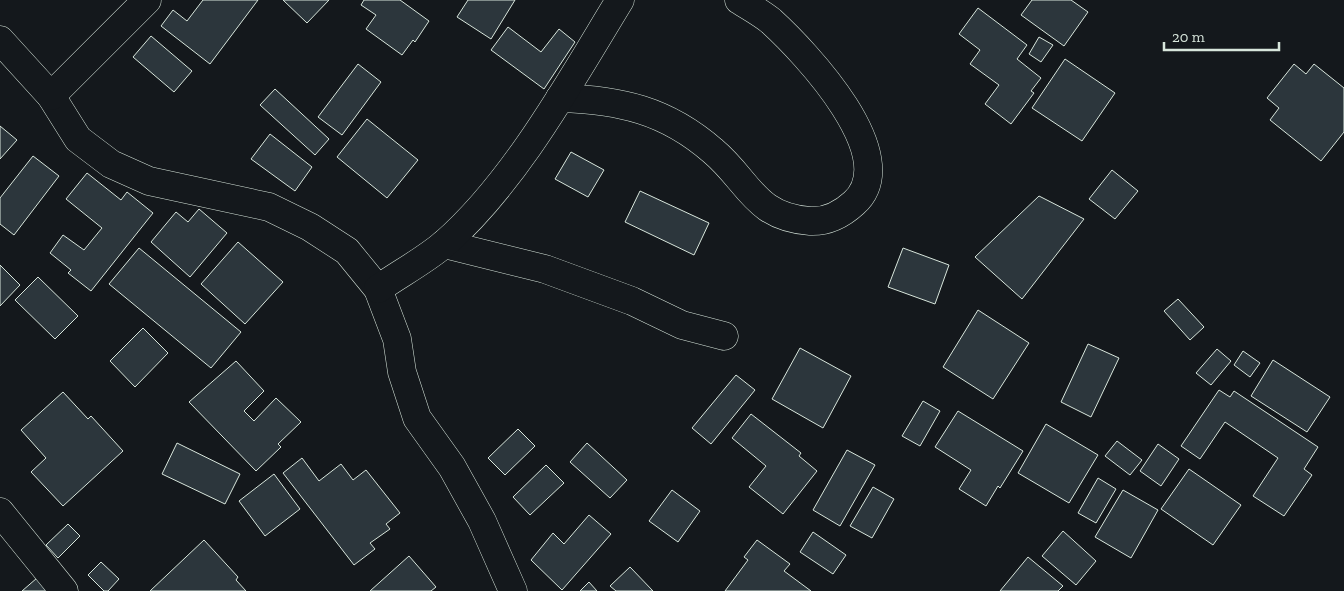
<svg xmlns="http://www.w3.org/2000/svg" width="1344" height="591" viewBox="0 0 1344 591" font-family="'Zilla Slab',serif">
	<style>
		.building { fill: #2c363c; stroke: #d8e6dc }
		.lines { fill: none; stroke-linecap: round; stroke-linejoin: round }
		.minor-casing { stroke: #d8e6dc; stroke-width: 29 }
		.minor { stroke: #14181c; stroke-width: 28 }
	</style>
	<rect width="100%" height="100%" fill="#14181c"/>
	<g class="building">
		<path d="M203 0H258L210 64 161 26 173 10 187 21Z"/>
		<path d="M283 0H329L307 23Z"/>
		<path d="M364 0H400L429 21 415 42 413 40 402 55 366 29 376 15 361 5Z"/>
		<path d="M468 0H515L491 39 457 17Z"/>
		<path d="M1032 0H1071L1088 12 1064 46 1021 15Z"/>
		<path d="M978 8 1027 45 1017 59 1041 78 1031 91 1034 93 1011 124 985 104 999 85 970 64 980 50 959 34Z"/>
		<path d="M508 27 541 52 559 29 575 42 544 89 491 50Z"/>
		<path d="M151 36 192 71 174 92 133 57Z"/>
		<path d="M1039 37 1053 45 1041 62 1029 54Z"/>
		<path d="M1065 59 1115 93 1082 141 1032 108Z"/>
		<path d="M358 64 381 82 342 135 318 117Z"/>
		<path d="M1294 64 1306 74 1314 64 1344 88V132L1321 161 1270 120 1279 108 1267 98Z"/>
		<path d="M275 89 329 139 315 155 260 105Z"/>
		<path d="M367 119 418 160 387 198 337 157Z"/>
		<path d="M0 126 17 140 0 159Z"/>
		<path d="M270 134 312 167 295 191 251 159Z"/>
		<path d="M571 152 604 170 588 197 555 179Z"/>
		<path d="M33 156 59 176 14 235 0 224V198Z"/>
		<path d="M1112 170 1138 191 1115 219 1089 199Z"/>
		<path d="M87 173 121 200 127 192 153 213 91 291 68 273 71 270 50 253 63 235 84 250 102 228 66 199Z"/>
		<path d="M640 191 709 223 694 255 625 222Z"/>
		<path d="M1039 196 1084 219 1022 299 975 257Z"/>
		<path d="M199 209 227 233 190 277 151 242 176 212 188 222Z"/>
		<path d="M238 242 283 282 245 324 201 284Z"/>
		<path d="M139 248 241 332 211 368 109 284Z"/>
		<path d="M903 248 949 265 935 304 888 287Z"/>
		<path d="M0 265 20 285 0 306Z"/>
		<path d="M38 277 78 316 55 339 15 300Z"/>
		<path d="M1178 299 1204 327 1190 340 1164 311Z"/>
		<path d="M978 310 1029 343 993 399 943 367Z"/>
		<path d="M143 328 168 353 135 387 110 361Z"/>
		<path d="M1088 344 1119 358 1091 417 1061 402Z"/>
		<path d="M800 348 851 376 823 428 772 399Z"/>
		<path d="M1217 349 1231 361 1211 385 1196 373Z"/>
		<path d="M1243 351 1260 363 1250 377 1234 365Z"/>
		<path d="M1273 360 1330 397 1307 432 1251 396Z"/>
		<path d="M236 361 264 391 244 411 254 421 276 398 301 422 278 444 281 447 256 471 189 402Z"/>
		<path d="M736 375 755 390 711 444 692 428Z"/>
		<path d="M1219 390 1230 397 1234 391 1318 447 1304 469 1312 475 1284 516 1253 496 1278 458 1225 422 1200 459 1181 446Z"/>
		<path d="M63 392 88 419 91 416 123 451 63 506 31 472 46 458 21 430Z"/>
		<path d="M923 401 940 411 920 446 902 436Z"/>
		<path d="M958 411 1023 451 1000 488 998 486 986 506 959 489 971 470 935 447Z"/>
		<path d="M751 414 801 453 799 456 817 471 783 514 749 487 766 466 732 438Z"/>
		<path d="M1046 424 1098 455 1069 503 1018 473Z"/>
		<path d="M518 429 535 446 505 475 488 458Z"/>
		<path d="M1117 441 1142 460 1130 475 1105 456Z"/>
		<path d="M177 443 240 474 225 504 162 474Z"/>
		<path d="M587 443 627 480 610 498 570 462Z"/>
		<path d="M1158 444 1179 459 1161 486 1140 471Z"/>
		<path d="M847 450 875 465 840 526 813 510Z"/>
		<path d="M302 458 319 481 341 464 353 480 366 470 400 513 386 524 390 529 370 543 375 549 354 565 283 473Z"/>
		<path d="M546 465 564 483 530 515 513 497Z"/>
		<path d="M1189 469 1241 505 1213 545 1161 509Z"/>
		<path d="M274 474 300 509 265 536 239 501Z"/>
		<path d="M1098 478 1116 489 1096 523 1078 513Z"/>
		<path d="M873 487 894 499 872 538 850 526Z"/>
		<path d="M672 490 700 511 678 542 649 521Z"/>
		<path d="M1123 490 1158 510 1131 558 1095 537Z"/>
		<path d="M589 515 611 534 562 590 531 560 553 533 564 544Z"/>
		<path d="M68 524 80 536 58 558 46 545Z"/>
		<path d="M1063 531 1096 561 1076 585 1042 556Z"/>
		<path d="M813 532 846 555 833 574 800 552Z"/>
		<path d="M204 540 238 577 236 580 246 591H150Z"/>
		<path d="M757 540 790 564 784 571 811 591H725L748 560 744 557Z"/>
		<path d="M409 556 436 587 431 591H370Z"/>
		<path d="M1028 557 1063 586 1058 591H1000Z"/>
		<path d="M101 562 119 579 108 591H104L88 575Z"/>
		<path d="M630 567 653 591H616L610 586Z"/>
		<path d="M37 578 47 591H22Z"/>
		<path d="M589 582 597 591H580Z"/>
	</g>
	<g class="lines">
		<defs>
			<g id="minor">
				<path d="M0 40 51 96 78 139 111 164 149 181 269 207 310 227 347 251 378 289 397 339 402 372 417 418 452 467 482 521 513 591"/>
				<path d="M51 96 147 0"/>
				<path d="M560 98C620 100 666 110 713 151 749 181 754 217 810 221 828 222 842 214 854 203 905 157 805 52 771 21 761 13 750 7 739 0"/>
				<path d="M444 244 545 269 632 301 682 325 724 336"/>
				<path d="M378 289C399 274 424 261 444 244 515 182 571 80 620 0"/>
				<path d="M0 512 64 591"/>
			</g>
		</defs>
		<use href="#minor" class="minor-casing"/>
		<use href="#minor" class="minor"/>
	</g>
	<path d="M1164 42v8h115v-8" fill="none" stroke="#d8e6dc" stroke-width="2.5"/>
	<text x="1172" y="42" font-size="15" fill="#d8e6dc" stroke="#14181c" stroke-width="4" paint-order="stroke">20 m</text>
</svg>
